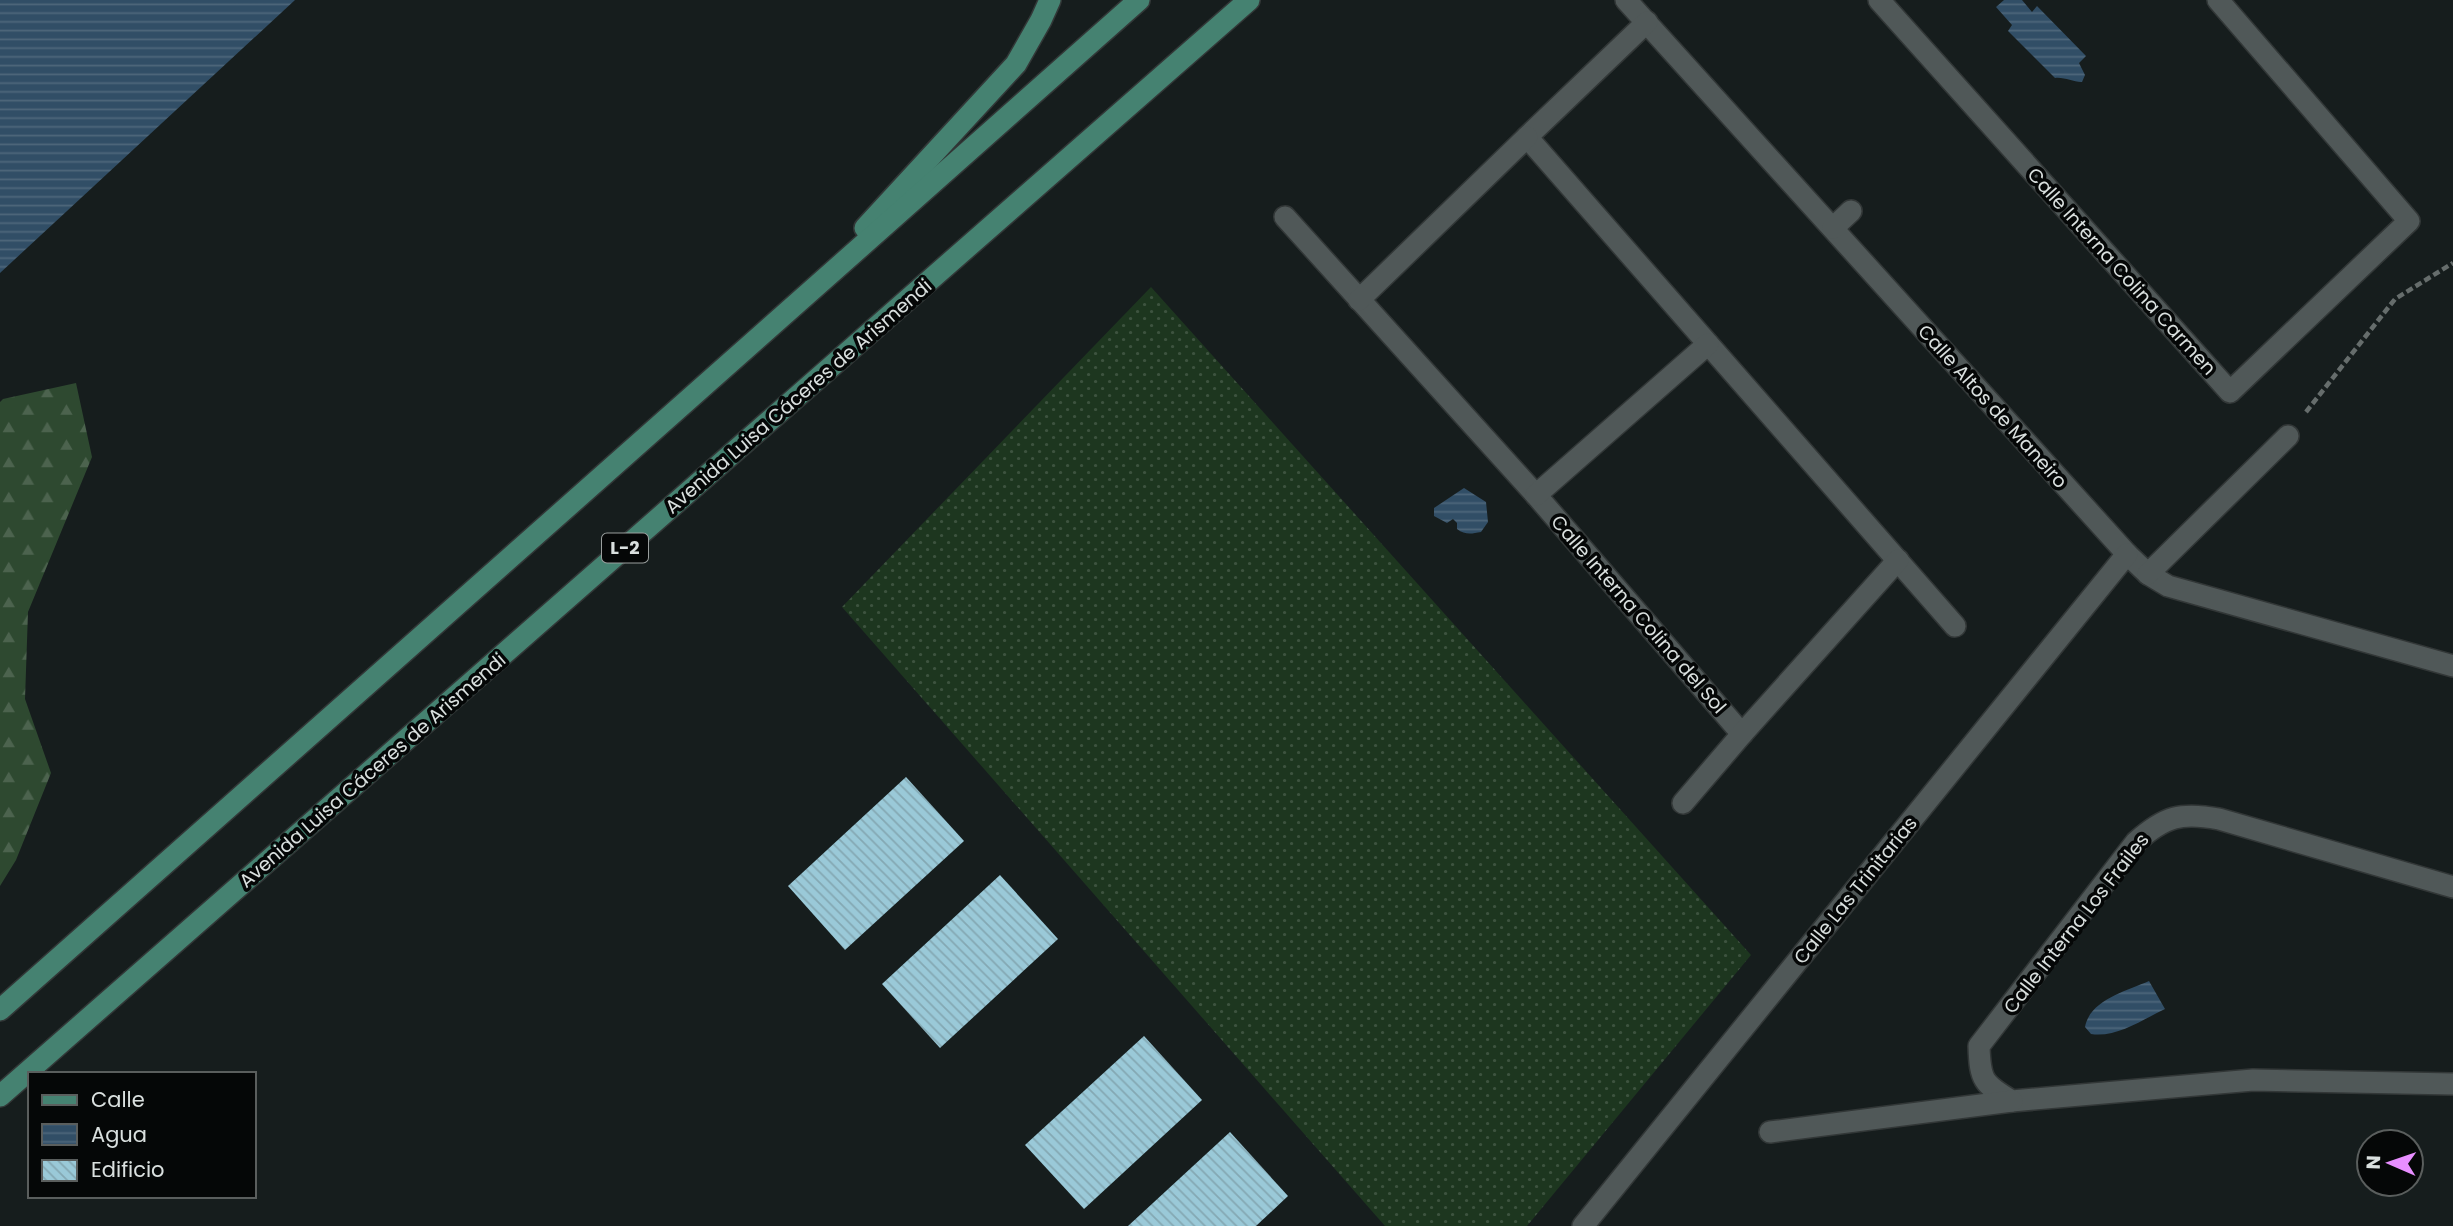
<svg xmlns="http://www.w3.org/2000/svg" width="2453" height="1226" viewBox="0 0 2453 1226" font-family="Poppins,sans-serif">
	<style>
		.grass { fill: url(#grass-dots) }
		.forest { fill: url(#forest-firs) }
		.water { fill: url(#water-rules) }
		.building { fill: url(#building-back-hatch) }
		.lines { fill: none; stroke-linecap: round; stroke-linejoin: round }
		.minor-casing { stroke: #323737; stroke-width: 24 }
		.major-casing { stroke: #323737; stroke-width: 24 }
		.path { stroke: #666d6c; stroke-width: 4.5; stroke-dasharray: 7 3.5; stroke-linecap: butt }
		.minor { stroke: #505858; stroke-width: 21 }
		.major { stroke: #458271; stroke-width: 21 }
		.labels { text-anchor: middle; stroke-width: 7; stroke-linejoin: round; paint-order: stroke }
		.shield { fill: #050707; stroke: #9a9f9e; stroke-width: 2 }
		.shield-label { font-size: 18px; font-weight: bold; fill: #dae0df }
		.street-label { font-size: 19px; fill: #dae0df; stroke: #050707 }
	</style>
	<defs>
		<pattern id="grass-dots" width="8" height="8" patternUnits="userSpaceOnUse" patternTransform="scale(1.75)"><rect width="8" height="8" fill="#1d361f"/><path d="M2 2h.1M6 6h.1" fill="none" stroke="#3d533f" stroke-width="1.8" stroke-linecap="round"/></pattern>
		<pattern id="forest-firs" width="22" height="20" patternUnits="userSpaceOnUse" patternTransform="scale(1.75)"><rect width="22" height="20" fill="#2e4930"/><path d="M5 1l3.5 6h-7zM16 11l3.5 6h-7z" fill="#4c634e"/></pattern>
		<pattern id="water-rules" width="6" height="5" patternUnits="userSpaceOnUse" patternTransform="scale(1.75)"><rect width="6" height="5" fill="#314e66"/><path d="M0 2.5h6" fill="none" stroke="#4e677b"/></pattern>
		<pattern id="building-back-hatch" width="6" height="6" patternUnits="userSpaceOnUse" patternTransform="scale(1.75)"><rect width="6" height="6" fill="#9ac9d8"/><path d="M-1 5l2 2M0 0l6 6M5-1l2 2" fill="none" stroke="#84a8b3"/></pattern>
	</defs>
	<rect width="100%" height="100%" fill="#161d1d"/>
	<path class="grass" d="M1151 287 1751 955 1527 1226H1385L842 607Z"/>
	<path class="forest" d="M76 383 92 457 28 612 25 699 51 773 16 860 0 886V402L3 399Z"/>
	<g class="water">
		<path d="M0 0H295L0 273Z"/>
		<path d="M2004 0H2022L2032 12 2037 6 2086 56 2079 63 2085 75 2082 82C2072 82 2065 77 2055 78L2008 31 2012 25 1996 7Z"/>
		<path d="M1464 488 1486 502 1488 522 1481 532C1471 534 1465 535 1457 529V523L1453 519 1447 523 1434 516V508Z"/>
		<path d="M2149 981 2165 1009C2142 1020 2116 1038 2091 1034L2085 1027C2090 1000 2126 991 2149 981Z"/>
	</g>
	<g class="building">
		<path d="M906 777 964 841 845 950 788 886Z"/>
		<path d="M1000 875 1058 939 940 1048 882 984Z"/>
		<path d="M1144 1036 1202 1100 1084 1209 1025 1145Z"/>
		<path d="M1230 1132 1288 1196 1256 1226H1128Z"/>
	</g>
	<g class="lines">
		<defs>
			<g id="minor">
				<path d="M1626 0 2127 554 2148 574 2168 586 2453 666"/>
				<path d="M1879 0 2230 392 2409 221 2218 0"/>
				<path d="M1647 22 1527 137 1955 626"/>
				<path d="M1285 217 1536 495 1742 734"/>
				<path d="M1833 228 1851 211"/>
				<path d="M1359 300 1527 137"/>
				<path d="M1536 495 1708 344"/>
				<path d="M2148 574 2288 436"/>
				<path d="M1683 803 1742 734 1898 560"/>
				<path d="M2453 887 2219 819C2181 812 2165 816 2136 842L1979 1046C1980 1080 1983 1084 2012 1101L2253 1080 2453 1084"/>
				<path d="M1770 1132 2012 1101"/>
				<path d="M1583 1226 2127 554"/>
			</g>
			<g id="major">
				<path d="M865 228 1016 64 1041 20 1050 0"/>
				<path d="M0 1010 1139 0"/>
				<path d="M0 1096 1249 0"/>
			</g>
		</defs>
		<use href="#minor" class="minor-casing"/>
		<use href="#major" class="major-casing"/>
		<path class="path" d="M2306 412 2395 299 2453 263"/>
		<use href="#minor" class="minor"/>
		<use href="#major" class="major"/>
	</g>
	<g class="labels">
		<rect class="shield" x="602" y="533.5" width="46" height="29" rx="5"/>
		<g class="shield-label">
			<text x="625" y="554">L-2</text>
		</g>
		<g class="street-label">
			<text transform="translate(2122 271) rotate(48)" y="7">Calle Interna Colina Carmen</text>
			<text transform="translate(798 396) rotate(-41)" y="7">Avenida Luisa Cáceres de Arismendi</text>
			<text transform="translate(1993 406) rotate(48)" y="7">Calle Altos de Maneiro</text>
			<text transform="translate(1639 614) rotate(49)" y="7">Calle Interna Colina del Sol</text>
			<text transform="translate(372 770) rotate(-41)" y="7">Avenida Luisa Cáceres de Arismendi</text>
			<text transform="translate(1855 890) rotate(-51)" y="7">Calle Las Trinitarias</text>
			<text transform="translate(2076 923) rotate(-52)" y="7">Calle Interna Los Frailes</text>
		</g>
	</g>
	<rect x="28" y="1072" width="228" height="126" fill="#050707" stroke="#5a5e5d" stroke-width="2"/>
	<rect x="42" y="1095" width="35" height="10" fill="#458271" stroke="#5a5e5d" stroke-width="2"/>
	<text x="91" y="1107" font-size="21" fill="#dae0df">Calle</text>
	<rect x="42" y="1124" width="35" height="21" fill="url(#water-rules)" stroke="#5a5e5d" stroke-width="2"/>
	<text x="91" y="1142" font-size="21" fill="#dae0df">Agua</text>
	<rect x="42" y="1160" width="35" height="21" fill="url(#building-back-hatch)" stroke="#5a5e5d" stroke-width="2"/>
	<text x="91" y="1177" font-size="21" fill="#dae0df">Edificio</text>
	<g transform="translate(2390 1163) rotate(272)"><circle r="33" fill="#050707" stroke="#5a5e5d" stroke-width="2"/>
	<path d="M0-5L12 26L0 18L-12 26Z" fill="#e88eff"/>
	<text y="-10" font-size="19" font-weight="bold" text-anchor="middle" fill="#dae0df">N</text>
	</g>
</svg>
